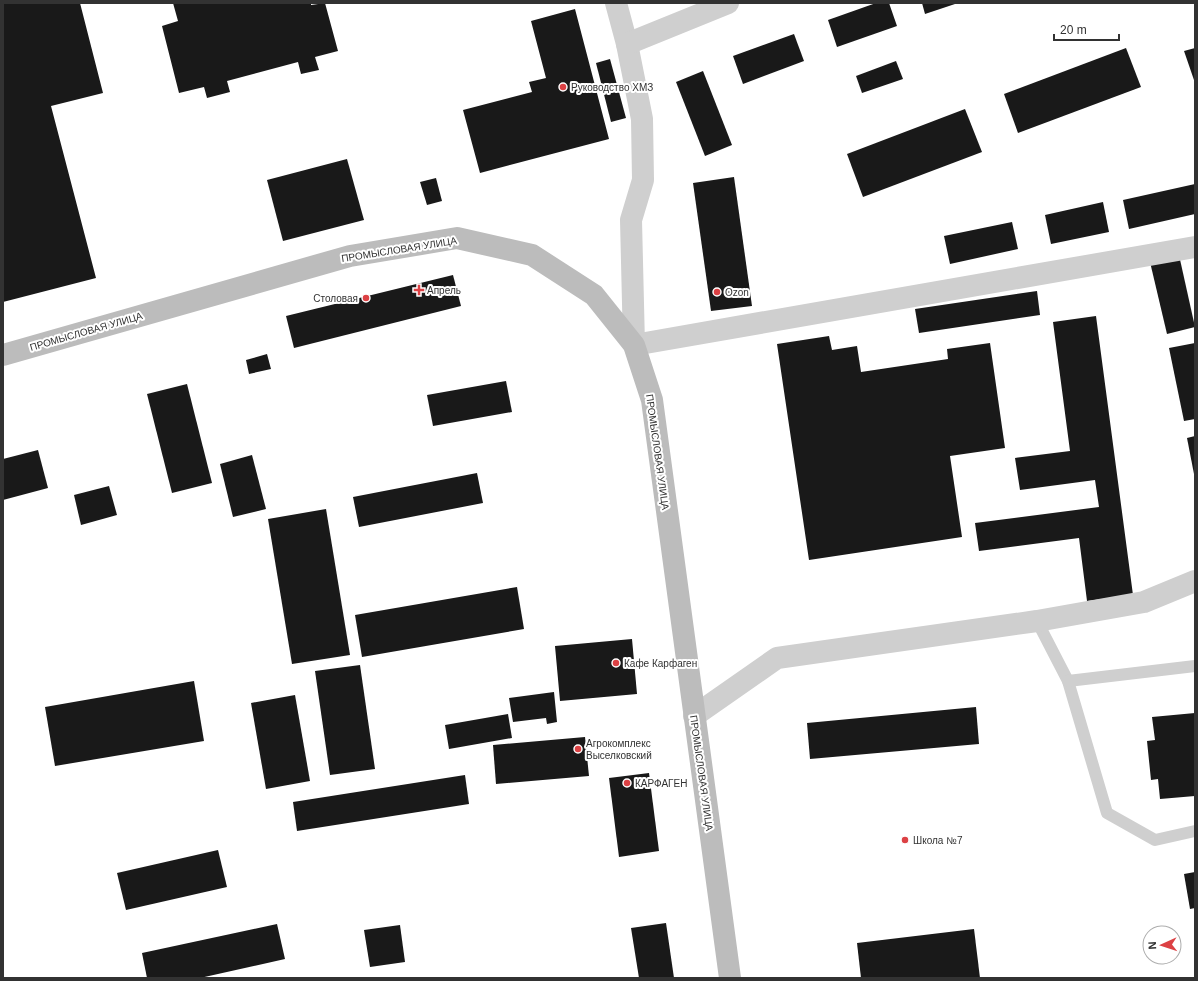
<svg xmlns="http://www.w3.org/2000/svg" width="1198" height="981" viewBox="0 0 1198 981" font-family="Arial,sans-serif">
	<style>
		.building { fill: #191919 }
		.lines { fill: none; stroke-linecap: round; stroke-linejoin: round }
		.lane { stroke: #cfcfcf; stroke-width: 12 }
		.street { stroke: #cfcfcf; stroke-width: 22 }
		.secondary { stroke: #bcbcbc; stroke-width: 22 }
		.poi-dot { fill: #dc4144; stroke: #fff; stroke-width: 1.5 }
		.labels { text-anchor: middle; stroke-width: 4; stroke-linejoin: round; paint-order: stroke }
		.poi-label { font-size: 10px; fill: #323232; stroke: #fff; text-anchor: start }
		.street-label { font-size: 10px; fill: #323232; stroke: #fff }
	</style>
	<rect width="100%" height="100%" fill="#fff"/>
	<g class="building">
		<path d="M3 3H80L103 93 51 106 96 278 3 302Z"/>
		<path d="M173 3H311V5L325 3 338 51 315 57 319 70 301 74 298 62 227 81 230 92 207 98 204 87 179 93 162 26 178 21Z"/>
		<path d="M876 3H889L897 26 837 47 828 20Z"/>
		<path d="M922 3H958L925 14Z"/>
		<path d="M575 9 609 139 480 173 463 110 532 92 529 82 546 78 531 21Z"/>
		<path d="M794 34 804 61 743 84 733 56Z"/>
		<path d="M1126 48 1141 87 1018 133 1004 94Z"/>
		<path d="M1195 48V83L1184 51Z"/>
		<path d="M610 59 626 118 611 122 596 63Z"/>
		<path d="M896 61 903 79 862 93 856 76Z"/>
		<path d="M703 71 732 145 705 156 676 82Z"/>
		<path d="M965 109 982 152 863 197 847 154Z"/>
		<path d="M347 159 364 220 283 241 267 180Z"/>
		<path d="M734 177 752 306 711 311 693 183Z"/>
		<path d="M436 178 442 201 427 205 420 182Z"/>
		<path d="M1195 184V214L1129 229 1123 200Z"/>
		<path d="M1103 202 1109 232 1051 244 1045 215Z"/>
		<path d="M1012 222 1018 249 950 264 944 236Z"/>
		<path d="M1179 255 1195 327 1167 334 1150 262Z"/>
		<path d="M453 275 461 306 294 348 286 316Z"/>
		<path d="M1037 291 1040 315 919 333 915 309Z"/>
		<path d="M1096 316 1133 595 1087 601 1079 538 979 551 975 523 1099 507 1095 480 1020 490 1015 458 1070 451 1053 322Z"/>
		<path d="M829 336 832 350 857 346 861 372 948 359 947 349 990 343 1005 448 950 456 962 537 809 560 777 344Z"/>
		<path d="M1195 343V419L1184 421 1169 348Z"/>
		<path d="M267 354 271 369 249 374 246 360Z"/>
		<path d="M506 381 512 412 433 426 427 395Z"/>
		<path d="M187 384 212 483 172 493 147 394Z"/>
		<path d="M1195 436V474H1194L1187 438Z"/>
		<path d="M38 450 48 488 3 500V459Z"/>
		<path d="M252 455 266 509 233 517 220 464Z"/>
		<path d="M477 473 483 503 359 527 353 497Z"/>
		<path d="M109 486 117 515 81 525 74 495Z"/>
		<path d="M326 509 350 655 292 664 268 519Z"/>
		<path d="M517 587 524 629 362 657 355 615Z"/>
		<path d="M632 639 637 694 560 701 555 646Z"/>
		<path d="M360 665 375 769 330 775 315 671Z"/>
		<path d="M194 681 204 741 55 766 45 707Z"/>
		<path d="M554 692 557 722 547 724 546 718 513 722 509 698Z"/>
		<path d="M295 695 310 781 266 789 251 703Z"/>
		<path d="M976 707 979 744 810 759 807 723Z"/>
		<path d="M1195 713V796L1160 799 1158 779 1151 780 1147 741 1155 740 1152 717Z"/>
		<path d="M508 714 512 738 449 749 445 725Z"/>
		<path d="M585 737 589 776 496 784 493 745Z"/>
		<path d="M649 773 659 851 619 857 609 778Z"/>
		<path d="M465 775 469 804 297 831 293 802Z"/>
		<path d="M218 850 227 887 126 910 117 873Z"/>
		<path d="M1195 872V908L1190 909 1184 874Z"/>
		<path d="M666 923 674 978H639L631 928Z"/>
		<path d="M277 924 285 959 200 978H147L142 953Z"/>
		<path d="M400 925 405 962 370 967 364 930Z"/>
		<path d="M974 929 980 978H861L857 943Z"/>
	</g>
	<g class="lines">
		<g class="lane">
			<path d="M1037 621 1068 681 1107 813 1155 840 1195 831"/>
			<path d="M1068 681 1195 666"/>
		</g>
		<g class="street">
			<path d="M616 3 627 44 642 119 643 180 631 220 634 345 1195 247"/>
			<path d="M627 44 728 3"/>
			<path d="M694 716 777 658 1037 621 1144 602 1195 581"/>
		</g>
		<path class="secondary" d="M3 355 350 256 457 238 532 255 594 295 634 345 652 400 730 978"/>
	</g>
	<g class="poi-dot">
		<circle cx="563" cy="87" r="4"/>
		<path d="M417 284h4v4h4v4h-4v4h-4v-4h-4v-4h4z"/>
		<circle cx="717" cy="292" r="4"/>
		<circle cx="366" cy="298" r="4"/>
		<circle cx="616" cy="663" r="4"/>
		<circle cx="578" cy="749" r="4"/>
		<circle cx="627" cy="783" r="4"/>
		<circle cx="905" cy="840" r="4"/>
	</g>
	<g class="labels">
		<g class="poi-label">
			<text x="571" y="91">Руководство ХМЗ</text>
			<text x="427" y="294">Апрель</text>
			<text x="725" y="296">Ozon</text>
			<text x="358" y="302" text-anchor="end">Столовая</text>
			<text x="624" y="667">Кафе Карфаген</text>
			<text x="586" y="747">Агрокомплекс<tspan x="586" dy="12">Выселковский</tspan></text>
			<text x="635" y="787">КАРФАГЕН</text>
			<text x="913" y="844">Школа №7</text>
		</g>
		<g class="street-label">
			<text transform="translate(399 249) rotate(-9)" y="4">ПРОМЫСЛОВАЯ УЛИЦА</text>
			<text transform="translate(86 331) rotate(-16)" y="4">ПРОМЫСЛОВАЯ УЛИЦА</text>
			<text transform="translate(658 452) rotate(82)" y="4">ПРОМЫСЛОВАЯ УЛИЦА</text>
			<text transform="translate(702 773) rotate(82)" y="4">ПРОМЫСЛОВАЯ УЛИЦА</text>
		</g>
	</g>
	<rect width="1198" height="981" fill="none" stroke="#323232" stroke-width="8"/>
	<g transform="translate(1162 945) rotate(267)"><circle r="19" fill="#ffffff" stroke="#adadad"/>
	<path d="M0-3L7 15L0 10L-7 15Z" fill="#dc4144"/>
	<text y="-6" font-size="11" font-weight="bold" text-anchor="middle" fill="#323232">N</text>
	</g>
	<path d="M1054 34v6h65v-6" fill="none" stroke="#323232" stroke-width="2"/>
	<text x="1060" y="34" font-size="12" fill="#323232" stroke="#ffffff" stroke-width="3" paint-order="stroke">20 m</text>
</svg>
